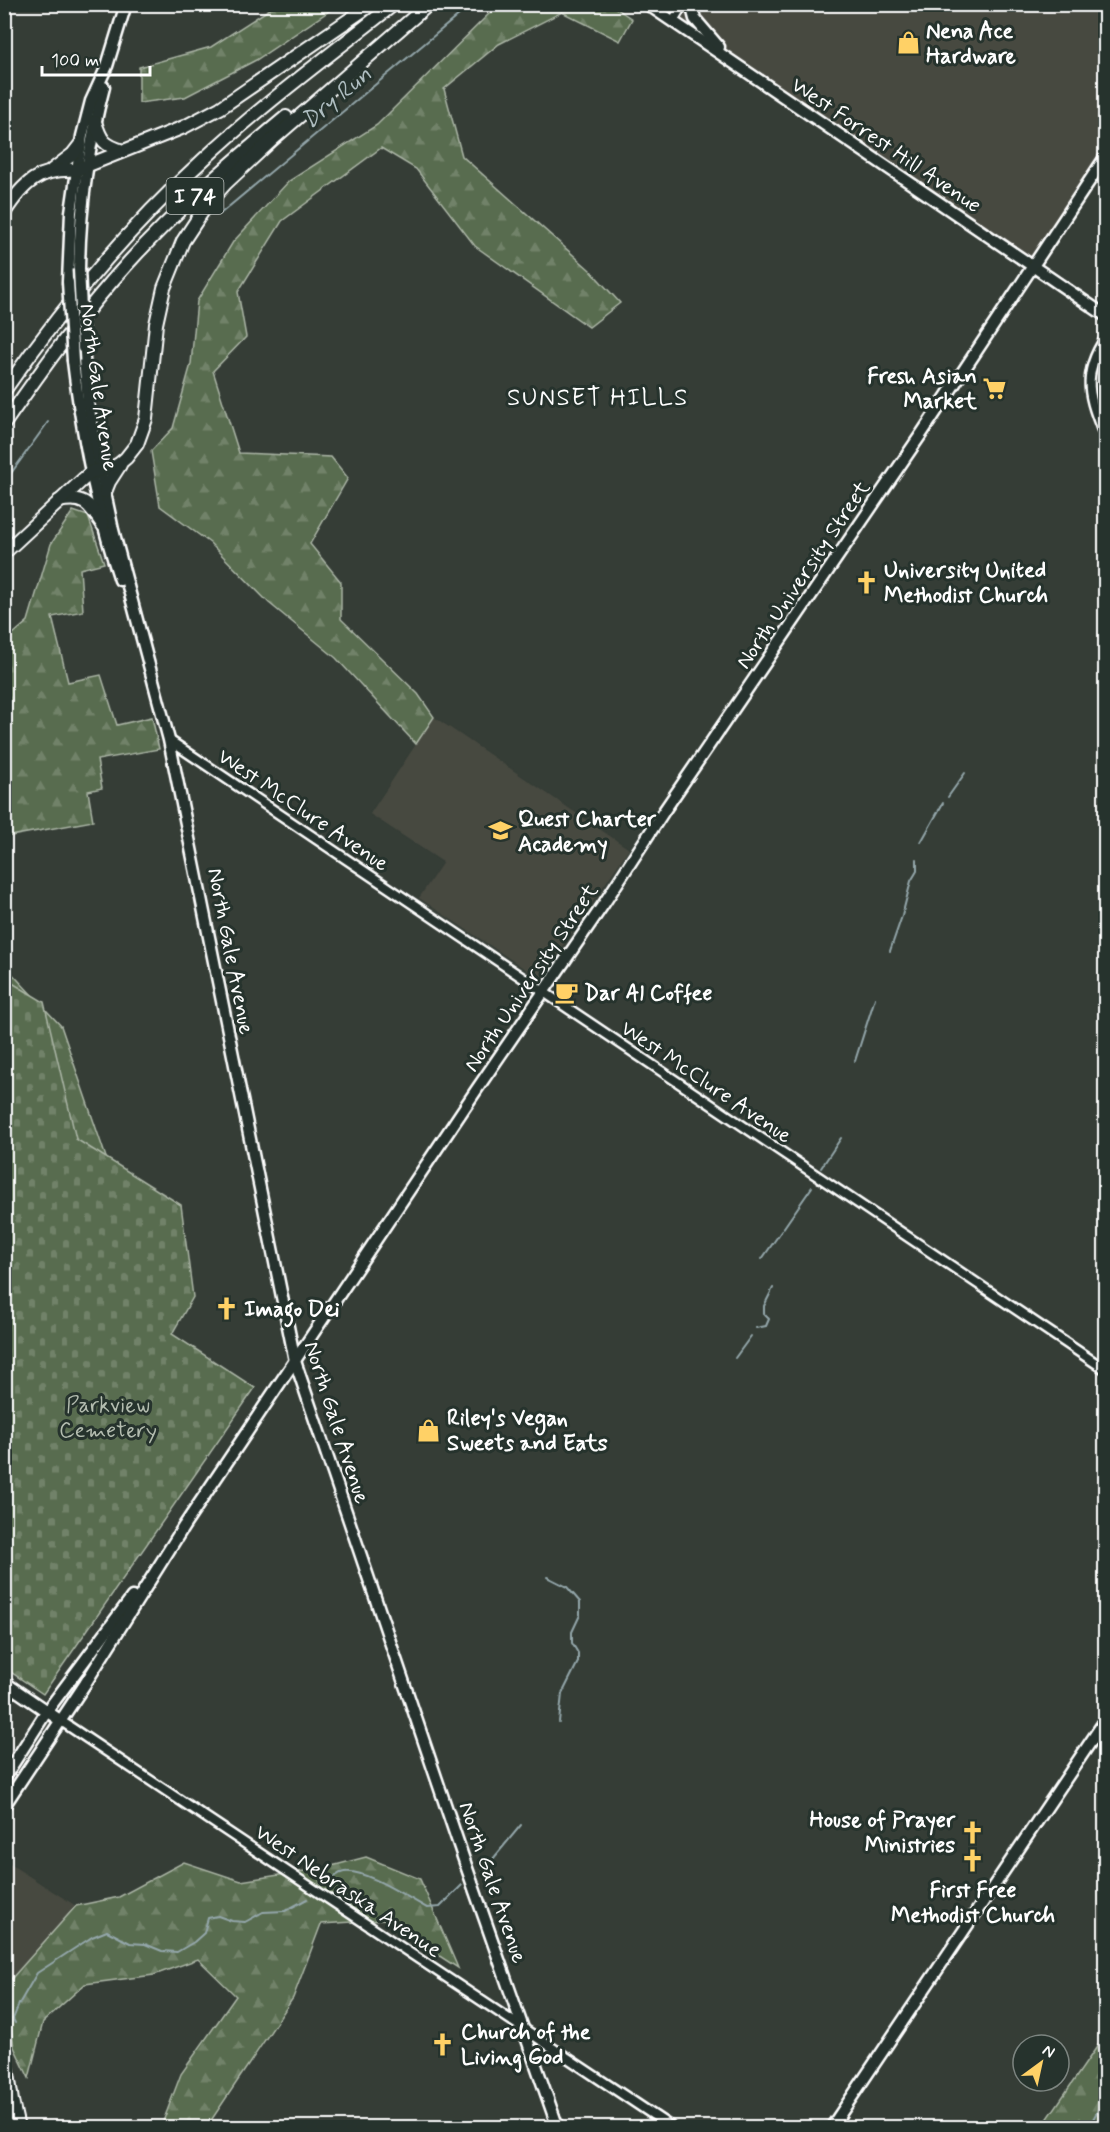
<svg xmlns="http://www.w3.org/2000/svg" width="1110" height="2132" viewBox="0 0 1110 2132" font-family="Mynerve,sans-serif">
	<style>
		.built { fill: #474940 }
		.forest { fill: url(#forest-firs); stroke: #acb6a7; stroke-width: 1.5 }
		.cemetery { fill: url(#cemetery-stones); stroke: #acb6a7; stroke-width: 1.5 }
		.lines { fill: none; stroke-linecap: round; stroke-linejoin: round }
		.stream { stroke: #94a7ab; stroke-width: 2 }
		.minor-casing { stroke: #fff; stroke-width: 13 }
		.major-casing { stroke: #fff; stroke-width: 15 }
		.highway-casing { stroke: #fff; stroke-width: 16 }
		.minor { stroke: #26332d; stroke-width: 8 }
		.major { stroke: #26332d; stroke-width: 10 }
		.highway { stroke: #26332d; stroke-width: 12 }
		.major-bridge-casing { stroke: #fff; stroke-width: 15; stroke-linecap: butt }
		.major-bridge { stroke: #26332d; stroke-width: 10 }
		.labels { text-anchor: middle; stroke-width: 6; stroke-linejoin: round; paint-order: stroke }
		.shield { fill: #26332d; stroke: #bec2c0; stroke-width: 1.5 }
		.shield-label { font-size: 21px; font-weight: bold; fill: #fff }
		.poi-label { font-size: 22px; font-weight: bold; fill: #fff; stroke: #26332d; text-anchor: start }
		.street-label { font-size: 22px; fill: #fff; stroke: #26332d }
		.park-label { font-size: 22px; fill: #b4bdb0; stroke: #26332d }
		.water-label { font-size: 24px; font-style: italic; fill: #aebdc0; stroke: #26332d }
		.neighbourhood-label { font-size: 24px; letter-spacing: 1.5px; fill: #fff; stroke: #26332d }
	</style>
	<defs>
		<pattern id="forest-firs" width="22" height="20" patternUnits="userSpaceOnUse" patternTransform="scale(1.5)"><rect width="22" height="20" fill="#586c4f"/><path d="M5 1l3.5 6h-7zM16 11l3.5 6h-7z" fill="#718269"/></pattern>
		<pattern id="cemetery-stones" width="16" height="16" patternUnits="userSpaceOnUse" patternTransform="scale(1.5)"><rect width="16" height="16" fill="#586c4f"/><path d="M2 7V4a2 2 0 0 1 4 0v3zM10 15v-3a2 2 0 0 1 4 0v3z" fill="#718269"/></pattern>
	</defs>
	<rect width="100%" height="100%" fill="#353d36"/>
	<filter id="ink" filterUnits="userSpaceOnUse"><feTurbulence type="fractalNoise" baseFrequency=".0167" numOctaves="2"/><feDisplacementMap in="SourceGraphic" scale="12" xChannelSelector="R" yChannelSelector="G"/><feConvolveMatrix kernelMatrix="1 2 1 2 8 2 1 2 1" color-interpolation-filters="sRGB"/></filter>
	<g filter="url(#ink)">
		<g class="built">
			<path d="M683 4 1105 5V150L1031 264 673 21Z"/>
			<path d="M434 717 629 849 540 979 419 898 443 862 370 814Z"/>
			<path d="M5 1861 76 1906 5 1987Z"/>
		</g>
		<g class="forest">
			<path d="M499 4 611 5 632 19 620 41 562 12 499 44 444 89 462 156 590 270 620 303 589 327 475 246 416 169 381 148 282 221 238 292 246 337 213 371 239 453 331 457 348 478 310 544 341 582V619L418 694 434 717 416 744 336 658 269 603 210 543 160 506 151 451 173 428 191 364 197 301 233 242 289 181 377 125Z"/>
			<path d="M276 5H338L256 60 185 97 139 103V67L211 47Z"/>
			<path d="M73 511 88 516 104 563 80 569 83 611 52 617 68 682 101 675 117 725 152 717 159 749 97 760 102 788 88 791 93 821 5 837V641L28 621 51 544Z"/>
			<path d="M4 965 61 1026 111 1172 95 1224 5 984Z"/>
			<path d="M366 1857 420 1879 458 1968 384 1920 321 1924 293 1998 206 2128 161 2127 181 2074 236 1996 198 1959 154 1975 85 1984 43 2022 29 2078 14 2047 4 1987 76 1906 119 1897 184 1862 241 1881 324 1868Z"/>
			<path d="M1105 2035V2109L1095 2127H1042Z"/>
		</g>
		<path class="cemetery" d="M4 978 44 1002 76 1139 181 1205 193 1297 172 1334 255 1388 43 1694 5 1668Z"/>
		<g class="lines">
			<g class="stream">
				<path d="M220 214 472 4"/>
				<path d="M4 483 48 422"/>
				<path d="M948 797 965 773"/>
				<path d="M921 842 943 803"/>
				<path d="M890 951 902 916 911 881 917 871V859"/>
				<path d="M855 1061 875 998"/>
				<path d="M821 1168 841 1138"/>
				<path d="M762 1259 812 1187"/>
				<path d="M756 1328 766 1326 769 1319 764 1314V1306L773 1288"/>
				<path d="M735 1358 751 1336"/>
				<path d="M547 1577 567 1587 580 1602V1615L572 1632V1643L578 1653V1662L562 1694 559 1722"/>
				<path d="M483 1871 521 1825"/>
				<path d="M329 1884C333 1879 337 1873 344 1872 364 1868 408 1898 427 1908L440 1907 462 1885"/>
				<path d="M15 2023 13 2019 19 2004 37 1973 92 1937 107 1931 130 1943 145 1944 162 1951 177 1952 194 1942 204 1933 208 1918 218 1916 232 1921 245 1922 263 1912 285 1911 307 1899"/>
				<path d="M1088 2128 1106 2096"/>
			</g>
			<defs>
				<g id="minor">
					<path d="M673 21 683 4"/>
					<path d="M1106 337C1079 377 1090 400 1106 440"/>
					<path d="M169 740 1106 1370"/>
					<path d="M61 1721 673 2128"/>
				</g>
				<g id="major">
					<path d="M647 4 1106 316"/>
					<path d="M691 4 695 19 719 47"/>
					<path d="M79 269C80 207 88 147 104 87"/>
					<path d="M68 282 71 212 82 136 91 101 107 66 126 4"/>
					<path d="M83 348 88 402 94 441 113 530 169 740 295 1361 463 1857 558 2128"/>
					<path d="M73 361C82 435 96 509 120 580"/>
					<path d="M4 1682 61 1721"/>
					<path d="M4 1778 47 1711 132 1597"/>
					<path d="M4 1806 85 1684 184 1526 477 1089 603 905 664 811 922 433 1106 156"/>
					<path d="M831 2128 1106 1719"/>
				</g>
				<g id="highway">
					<path d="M95 122C101 141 104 145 123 151"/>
					<path d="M52 170 73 154 80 145"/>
					<path d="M4 213C23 183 39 168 76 170L184 127 220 108 372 4"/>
					<path d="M4 391C62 308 128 228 203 160 263 104 330 55 394 4"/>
					<path d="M4 424C43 368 83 312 129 262 177 209 232 162 286 117"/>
					<path d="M105 492 109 482 120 465"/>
					<path d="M59 501C85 495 90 506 103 525"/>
					<path d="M4 553 91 472 112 468 119 464 126 458 137 444 146 419 156 324 164 288 183 241 208 203 226 183 272 140 429 4"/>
					<path d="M4 2046 12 2101 18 2128"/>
				</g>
			</defs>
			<use href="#minor" class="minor-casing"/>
			<use href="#major" class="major-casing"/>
			<use href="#highway" class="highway-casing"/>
			<use href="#minor" class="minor"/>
			<use href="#major" class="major"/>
			<use href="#highway" class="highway"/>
			<defs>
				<g id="major-bridge">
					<path d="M79 269 83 348"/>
					<path d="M68 282 73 361"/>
				</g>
			</defs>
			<use href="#major-bridge" class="major-bridge-casing"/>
			<use href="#major-bridge" class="major-bridge"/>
		</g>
	</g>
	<defs>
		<symbol id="shop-bare" viewBox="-9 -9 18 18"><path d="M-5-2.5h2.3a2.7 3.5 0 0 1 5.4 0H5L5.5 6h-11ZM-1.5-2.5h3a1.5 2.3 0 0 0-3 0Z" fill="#ffd166" stroke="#26332d" stroke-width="2.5" paint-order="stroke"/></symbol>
		<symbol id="supermarket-bare" viewBox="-9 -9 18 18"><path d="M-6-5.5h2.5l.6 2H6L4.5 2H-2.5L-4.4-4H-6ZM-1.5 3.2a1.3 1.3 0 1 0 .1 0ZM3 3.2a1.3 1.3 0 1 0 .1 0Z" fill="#ffd166" stroke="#26332d" stroke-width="2.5" paint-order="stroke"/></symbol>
		<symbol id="church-bare" viewBox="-9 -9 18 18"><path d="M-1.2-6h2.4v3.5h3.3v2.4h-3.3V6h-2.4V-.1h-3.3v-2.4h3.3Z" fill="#ffd166" stroke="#26332d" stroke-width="2.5" paint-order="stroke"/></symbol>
		<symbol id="school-bare" viewBox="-9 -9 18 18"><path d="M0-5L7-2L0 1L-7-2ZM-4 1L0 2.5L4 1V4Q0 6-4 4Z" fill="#ffd166" stroke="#26332d" stroke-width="2.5" paint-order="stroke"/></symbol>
		<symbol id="cafe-bare" viewBox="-9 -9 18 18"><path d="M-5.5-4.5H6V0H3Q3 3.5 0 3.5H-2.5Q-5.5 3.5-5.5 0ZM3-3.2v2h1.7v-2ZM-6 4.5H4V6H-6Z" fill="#ffd166" stroke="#26332d" stroke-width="2.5" paint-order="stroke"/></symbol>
	</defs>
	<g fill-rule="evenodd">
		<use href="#shop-bare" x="892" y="26" width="33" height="33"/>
		<use href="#supermarket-bare" x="978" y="372" width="33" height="33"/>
		<use href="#church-bare" x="850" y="566" width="33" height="33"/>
		<use href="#school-bare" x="484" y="814" width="33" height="33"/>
		<use href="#cafe-bare" x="550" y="976" width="33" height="33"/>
		<use href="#church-bare" x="210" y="1292" width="33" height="33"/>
		<use href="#shop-bare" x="412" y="1414" width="33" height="33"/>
		<use href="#church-bare" x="956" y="1816" width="33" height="33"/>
		<use href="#church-bare" x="956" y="1844" width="33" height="33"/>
		<use href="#church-bare" x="426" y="2028" width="33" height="33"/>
	</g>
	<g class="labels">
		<rect class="shield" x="166.5" y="178" width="57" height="36" rx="4.5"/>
		<g class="shield-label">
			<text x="195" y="203">I 74</text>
		</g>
		<g class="poi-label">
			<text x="926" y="38">Nena Ace<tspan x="926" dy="25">Hardware</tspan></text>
			<text x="977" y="383" text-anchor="end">Fresh Asian<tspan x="977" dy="25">Market</tspan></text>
			<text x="884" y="577">University United<tspan x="884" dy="25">Methodist Church</tspan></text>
			<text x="518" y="826">Quest Charter<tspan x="518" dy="25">Academy</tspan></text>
			<text x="584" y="1000">Dar Al Coffee</text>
			<text x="244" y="1316">Imago Dei</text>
			<text x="447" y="1425">Riley's Vegan<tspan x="447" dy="25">Sweets and Eats</tspan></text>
			<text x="955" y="1827" text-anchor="end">House of Prayer<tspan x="955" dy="25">Ministries</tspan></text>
			<text x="973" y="1897" text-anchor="middle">First Free<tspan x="973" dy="25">Methodist Church</tspan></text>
			<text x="461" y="2039">Church of the<tspan x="461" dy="25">Living God</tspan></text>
		</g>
		<g class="street-label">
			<text transform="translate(887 144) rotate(34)" y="8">West Forrest Hill Avenue</text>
			<text transform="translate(100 387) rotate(82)" y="8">North Gale Avenue</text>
			<text transform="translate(802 574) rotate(-56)" y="8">North University Street</text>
			<text transform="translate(304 809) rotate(34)" y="8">West McClure Avenue</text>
			<text transform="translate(232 951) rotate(79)" y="8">North Gale Avenue</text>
			<text transform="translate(530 977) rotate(-56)" y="8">North University Street</text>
			<text transform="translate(707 1081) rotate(34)" y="8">West McClure Avenue</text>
			<text transform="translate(338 1422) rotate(72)" y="8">North Gale Avenue</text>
			<text transform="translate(494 1882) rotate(71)" y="8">North Gale Avenue</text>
			<text transform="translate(349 1890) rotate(34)" y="8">West Nebraska Avenue</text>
		</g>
		<g class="park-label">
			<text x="108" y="1412">Parkview<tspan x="108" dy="25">Cemetery</tspan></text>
		</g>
		<g class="water-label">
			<text transform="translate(336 97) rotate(-40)" y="8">Dry Run</text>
		</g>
		<g class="neighbourhood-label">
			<text x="598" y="405">SUNSET HILLS</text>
		</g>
	</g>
	<rect width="1110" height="2132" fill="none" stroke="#26332d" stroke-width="24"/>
	<rect x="12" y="12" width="1086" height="2108" fill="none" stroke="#fff" stroke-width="2" filter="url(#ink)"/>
	<g transform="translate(1041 2063) rotate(33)"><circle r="28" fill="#26332d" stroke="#7d8581" stroke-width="1.5"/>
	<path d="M0-4.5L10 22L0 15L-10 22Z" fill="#ffd166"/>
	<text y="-9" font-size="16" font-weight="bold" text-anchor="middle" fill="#ffffff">N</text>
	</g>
	<path d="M42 66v9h108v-9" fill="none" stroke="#ffffff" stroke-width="3"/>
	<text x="51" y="66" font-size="18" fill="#ffffff" stroke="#26332d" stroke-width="4.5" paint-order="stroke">100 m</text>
</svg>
